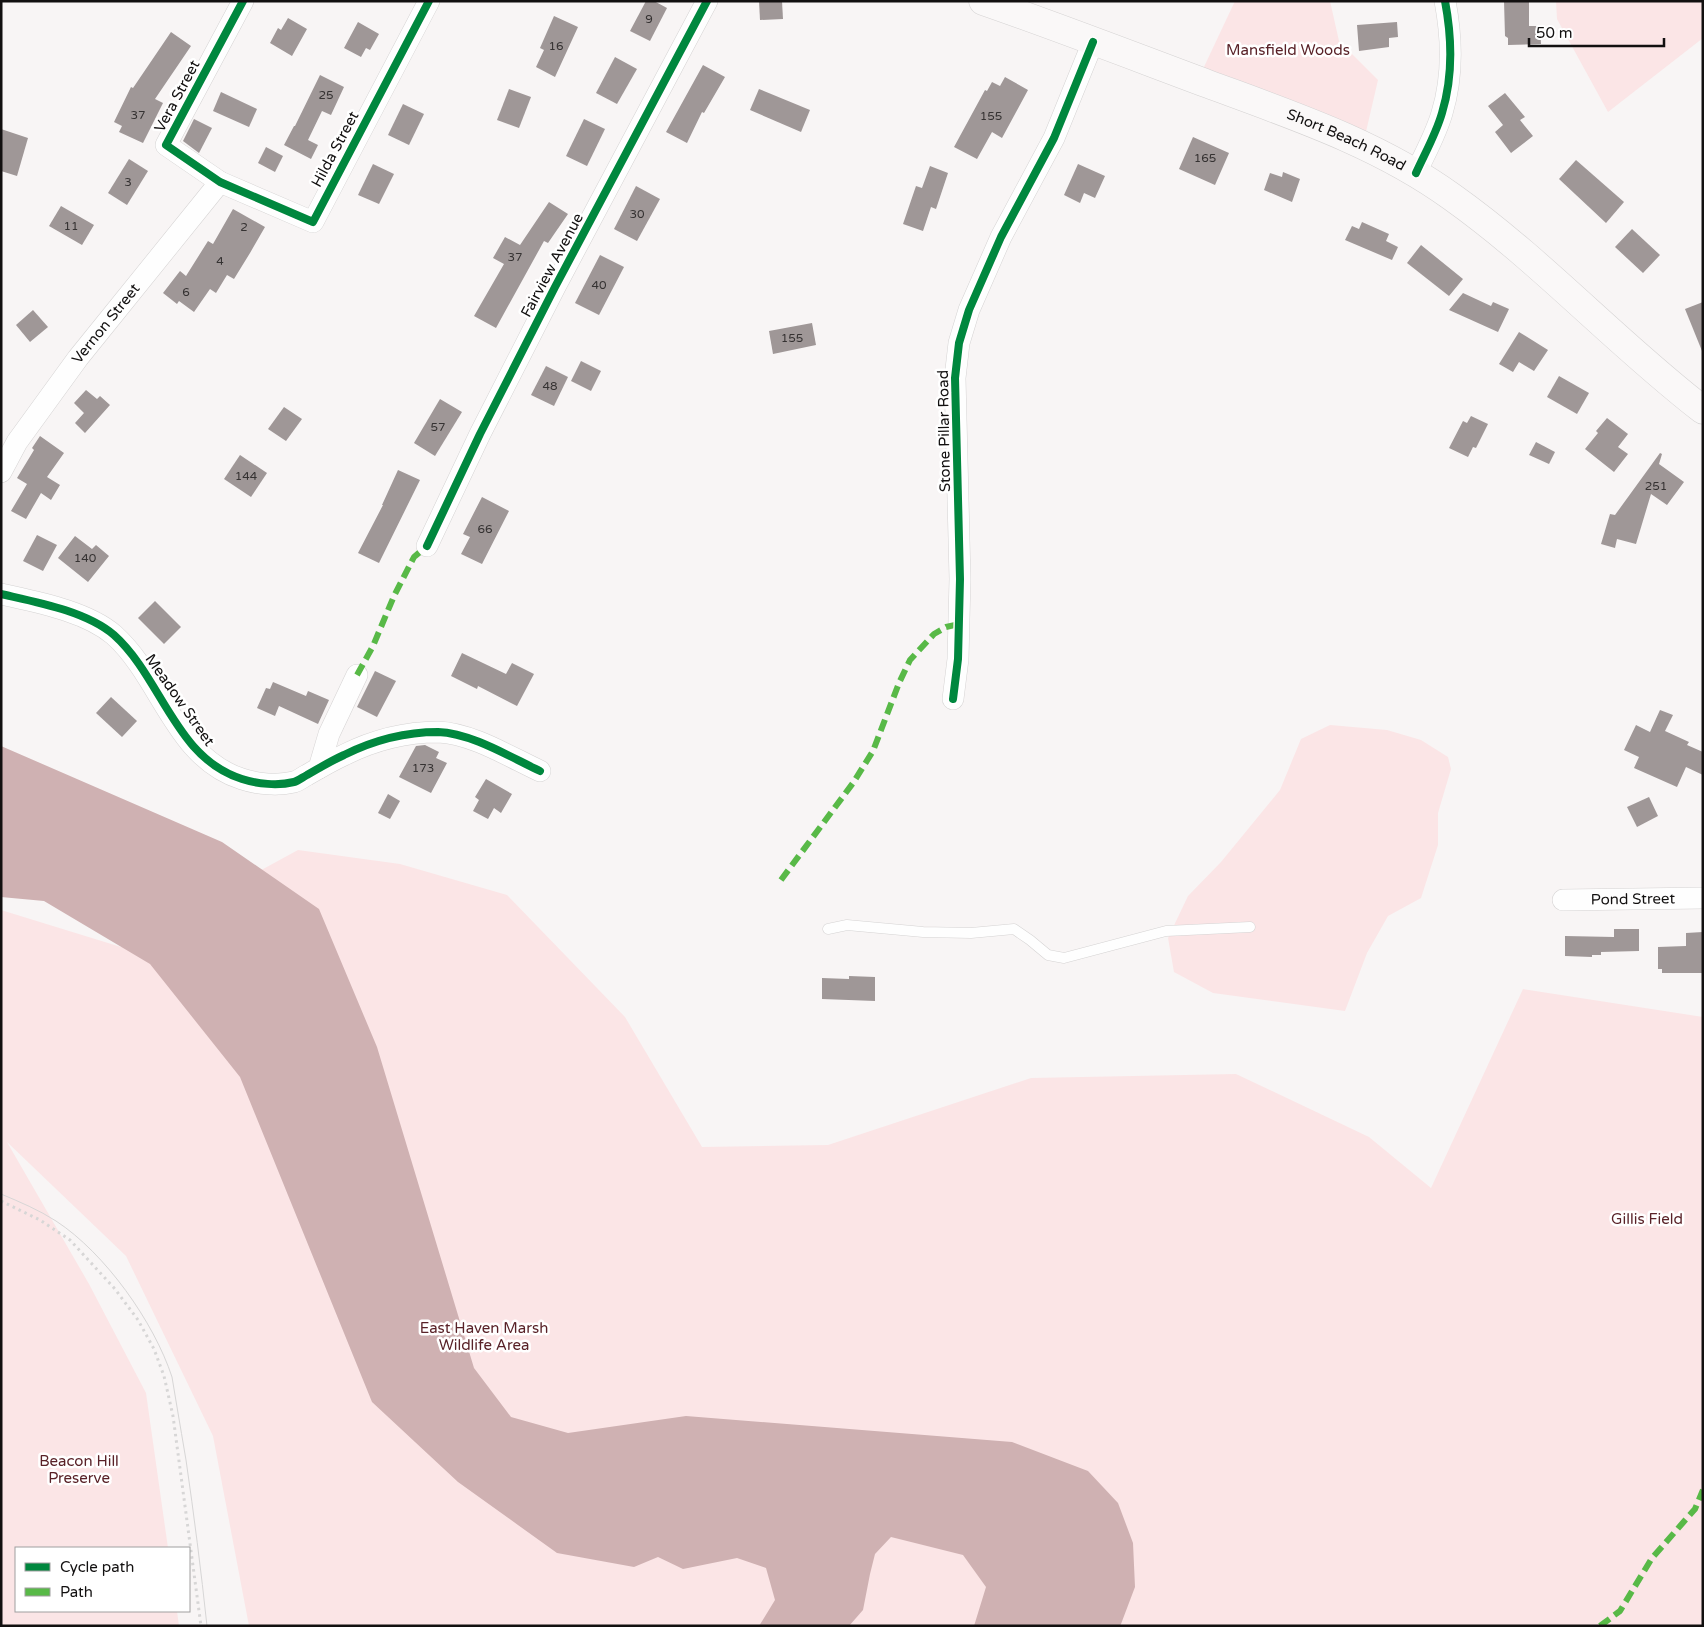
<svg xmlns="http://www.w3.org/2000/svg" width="1704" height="1627" viewBox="0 0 1704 1627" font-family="'Varela Round',sans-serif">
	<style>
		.green { fill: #fbe5e6 }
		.water { fill: #cfb1b2 }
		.building { fill: #9f9797 }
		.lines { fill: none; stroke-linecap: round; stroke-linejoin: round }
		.lane-casing { stroke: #d5d3d3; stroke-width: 11 }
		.street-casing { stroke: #d5d3d3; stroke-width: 22 }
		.secondary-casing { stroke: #d5d3d3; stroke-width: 29 }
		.path { stroke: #d7d6d6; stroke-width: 3; stroke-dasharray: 2.5 4; stroke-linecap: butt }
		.lane { stroke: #fefefe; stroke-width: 10 }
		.street { stroke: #fefefe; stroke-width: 21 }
		.secondary { stroke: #faf8f8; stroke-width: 28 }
		.tram { stroke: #d7d6d6; stroke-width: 1 }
		.quiet { stroke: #58b947; stroke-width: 6; stroke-dasharray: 12 6; stroke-linecap: butt }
		.cycleway-casing { stroke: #fff; stroke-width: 11 }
		.cycleway { stroke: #00873e; stroke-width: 8 }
		.labels { text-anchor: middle; stroke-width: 5; stroke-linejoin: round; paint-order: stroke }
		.number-label { font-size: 12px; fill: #353232 }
		.park-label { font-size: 15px; fill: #592228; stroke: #fff }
		.street-label { font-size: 15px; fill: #121010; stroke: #fff }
	</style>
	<rect width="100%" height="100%" fill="#f8f5f5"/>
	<g class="green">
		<path d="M1235 1H1330L1339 41 1378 80 1365 136 1203 69Z"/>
		<path d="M1556 1H1703V38L1608 112 1557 19Z"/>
		<path d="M1330 725 1387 730 1421 740 1448 757 1451 769 1438 813V845L1421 898 1388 916 1367 953 1345 1011 1213 993 1174 972 1168 938 1188 896 1221 862 1280 790 1301 739Z"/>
		<path d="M298 850 400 864 507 895 625 1017 702 1147 828 1145 1031 1078 1236 1074 1369 1137 1431 1188 1523 989 1703 1017V1626H249L213 1436 126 1256 7 1142 89 1284 146 1393 168 1548H16V1611H177L179 1626H1V910L121 947Z"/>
	</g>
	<path class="water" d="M1 746 222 842 319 909 377 1047 474 1368 511 1417 568 1433 686 1416 1012 1442 1088 1471 1118 1503 1133 1543 1135 1587 1121 1624 1120 1626H974L986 1587 963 1555 891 1537 875 1554 870 1574 863 1610 849 1626H759L775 1600 766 1568 737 1558 683 1569 658 1557 634 1567 557 1553 458 1482 372 1402 240 1077 150 964 44 901 1 897Z"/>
	<g class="building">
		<path d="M646 1H654L667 8 650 41 630 31Z"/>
		<path d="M759 1H782L783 19 760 20Z"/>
		<path d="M1504 1H1529V26H1540L1541 44 1508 45V38L1505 36Z"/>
		<path d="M554 16 578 27 555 77 536 67 544 50 540 48Z"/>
		<path d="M288 18 307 29 292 56 270 43 278 28 281 30Z"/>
		<path d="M358 22 379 34 370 50 366 48 361 57 344 48Z"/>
		<path d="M1397 22 1398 37 1389 38V47L1359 51 1357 25Z"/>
		<path d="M171 32 191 46 155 99 163 103 143 143 119 132 122 126 114 122 131 87 133 88Z"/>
		<path d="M615 57 637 69 617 104 596 93Z"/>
		<path d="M703 65 725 77 704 113 702 112 687 143 666 132Z"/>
		<path d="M320 75 344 87 331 115 322 111 308 140 318 145 311 159 284 145 294 126H295Z"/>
		<path d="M1005 77 1028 90 1002 138 992 132 977 159 954 147 985 90 987 91 992 82 1000 86Z"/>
		<path d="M509 89 531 97 519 128 497 120Z"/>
		<path d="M759 89 810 110 801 132 750 110Z"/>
		<path d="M221 92 257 109 249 127 213 111Z"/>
		<path d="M1505 93 1525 117 1520 120 1533 136 1511 153 1495 132 1503 125 1488 106Z"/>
		<path d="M403 104 424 114 409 145 388 135Z"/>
		<path d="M194 119 212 128 199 153 183 141Z"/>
		<path d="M584 119 605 129 587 166 566 156Z"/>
		<path d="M1 129 28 138 17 176 1 171Z"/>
		<path d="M1193 137 1229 153 1215 185 1179 169Z"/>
		<path d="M266 147 283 156 275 172 258 163Z"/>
		<path d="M129 159 148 171 127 205 108 193Z"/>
		<path d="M1576 160 1624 202 1606 223 1559 179Z"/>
		<path d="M373 164 394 174 379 204 358 195Z"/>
		<path d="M1078 164 1105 176 1095 198 1084 193 1080 203 1064 195Z"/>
		<path d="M930 166 948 173 936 209 931 207 923 231 903 224 916 186 922 188Z"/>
		<path d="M1283 172 1300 179 1292 202 1264 190 1270 173 1282 177Z"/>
		<path d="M636 186 660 199 637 241 614 229Z"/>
		<path d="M549 202 568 214 548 243 544 241 496 328 474 316 504 264 493 258 505 237 520 245Z"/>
		<path d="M61 206 94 225 82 245 49 226Z"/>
		<path d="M233 209 265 227 250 253 234 279 227 275 216 293 210 289 194 312 179 301 177 304 163 293 180 271 186 276 208 241 213 244Z"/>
		<path d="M1362 222 1389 234 1386 241 1398 247 1392 260 1345 240 1352 226 1359 229Z"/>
		<path d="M1632 229 1660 255 1643 273 1615 247Z"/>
		<path d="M1421 245 1463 279 1449 296 1407 263Z"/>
		<path d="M600 255 624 267 599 315 575 303Z"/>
		<path d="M1463 293 1491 306 1493 302 1509 309 1498 332 1449 310Z"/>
		<path d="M1703 302V351H1702L1685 309Z"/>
		<path d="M33 310 48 327 30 342 16 325Z"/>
		<path d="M812 323 816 345 773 354 769 331Z"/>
		<path d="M1519 332 1548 350 1534 371 1519 362 1513 372 1499 364Z"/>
		<path d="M581 361 601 371 591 391 571 381Z"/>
		<path d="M546 366 568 377 554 406 531 395Z"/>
		<path d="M1559 376 1589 393 1577 414 1547 397Z"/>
		<path d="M86 390 97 399 100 396 110 405 85 433 75 423 84 413 74 403Z"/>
		<path d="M440 399 462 412 435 456 414 443Z"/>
		<path d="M284 407 302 419 286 441 268 429Z"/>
		<path d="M1471 416 1488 424 1476 448 1473 447 1468 457 1449 448 1463 421 1467 423Z"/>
		<path d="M1607 418 1628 434 1618 447 1628 454 1614 472 1585 449 1598 433 1596 431Z"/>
		<path d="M40 436 64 453 47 477 60 485 51 500 41 493 26 519 11 511 27 484 17 478 34 450 32 448Z"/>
		<path d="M1536 442 1555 452 1549 464 1529 455Z"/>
		<path d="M1660 453 1662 454 1659 464 1684 482 1667 505 1651 494 1636 544 1617 539 1615 548 1601 544 1610 514 1615 515Z"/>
		<path d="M240 455 267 473 251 497 224 479Z"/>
		<path d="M398 470 420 480 379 563 358 553 383 505H382Z"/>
		<path d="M482 497 509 511 482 564 461 554 470 537 463 534Z"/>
		<path d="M37 535 57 545 43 571 23 561Z"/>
		<path d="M75 536 92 549 96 545 109 556 88 582 58 558Z"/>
		<path d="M155 601 181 627 164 644 138 618Z"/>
		<path d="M462 653 506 674 512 663 534 674 517 706 478 686 477 689 451 676Z"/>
		<path d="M375 671 396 681 377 717 357 707Z"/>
		<path d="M273 682 306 696 308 691 329 700 318 724 279 706 275 716 257 708 266 688 270 689Z"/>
		<path d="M111 697 137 721 122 737 96 713Z"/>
		<path d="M1660 710 1673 715 1665 731 1689 742 1687 745 1703 752V775L1686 767 1677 787 1634 768 1639 757 1624 750 1636 725 1650 732Z"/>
		<path d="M425 745 439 752 436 758 447 763 431 793 399 777 416 746Z"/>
		<path d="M486 779 512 794 501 813 494 808 488 819 473 811 479 800 475 797Z"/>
		<path d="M388 794 400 801 390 819 378 813Z"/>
		<path d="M1649 797 1658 816 1637 827 1627 807Z"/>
		<path d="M1614 929H1639V951L1601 952V955H1592V957L1565 956V936L1614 937Z"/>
		<path d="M1703 932V973H1662V969H1658V947L1686 946V933Z"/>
		<path d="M849 976 875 977V1001L822 999V978L849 979Z"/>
	</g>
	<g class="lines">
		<defs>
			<path id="lane" d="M828 929 847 925 923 932 971 933 1014 929 1030 940 1048 955 1064 958 1166 931 1250 927"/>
			<g id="street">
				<path d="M243 1 166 145 220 182 313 222 429 1"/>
				<path d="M1416 173C1425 153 1436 134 1442 113 1453 77 1452 38 1445 1"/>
				<path id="s1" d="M1 472 17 442 78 358 220 182"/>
				<path d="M427 546 480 434 555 287 707 1"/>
				<path d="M1 594C36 602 86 611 114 635 162 678 175 758 242 779 257 784 278 786 294 782 298 781 303 777 307 775 319 768 331 761 344 755 374 740 405 732 438 732 471 733 510 757 540 771"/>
				<path d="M953 699 958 659 960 579 955 378 959 343 969 310 1001 237 1054 138 1093 42"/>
				<path d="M319 768 329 734 357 675"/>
				<path id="s2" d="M1563 900 1703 898"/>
			</g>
			<g id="secondary">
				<path id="s3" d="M983 1C1058 27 1133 56 1208 84 1292 115 1379 144 1452 197 1542 261 1616 343 1703 410"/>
			</g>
		</defs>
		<use href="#lane" class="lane-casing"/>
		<use href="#street" class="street-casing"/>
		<use href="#secondary" class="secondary-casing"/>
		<path class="path" d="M1 1201 40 1220 70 1240 115 1289 138 1320 154 1349 164 1376 173 1416 201 1626"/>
		<use href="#lane" class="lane"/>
		<use href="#street" class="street"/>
		<use href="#secondary" class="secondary"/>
		<path class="tram" d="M1 1194C20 1202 39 1210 56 1221 105 1253 154 1322 172 1377 174 1387 175 1397 177 1407 180 1425 183 1442 186 1460 194 1515 201 1570 207 1626"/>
		<g class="quiet">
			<path d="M357 675 373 646 394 596 414 557 427 546"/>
			<path d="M781 880 853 783 873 751 899 683 910 660 934 634 946 627 959 624"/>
			<path d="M1600 1626 1620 1611 1652 1558 1695 1509 1703 1490"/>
		</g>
		<defs>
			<g id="cycleway">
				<path d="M243 1 166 145 220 182 313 222 429 1"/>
				<path d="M1416 173C1425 153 1436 134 1442 113 1453 77 1452 38 1445 1"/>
				<path d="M427 546 480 434 555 287 707 1"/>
				<path d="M1 594C36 602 86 611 114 635 162 678 175 758 242 779 257 784 278 786 294 782 298 781 303 777 307 775 319 768 331 761 344 755 374 740 405 732 438 732 471 733 510 757 540 771"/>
				<path d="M953 699 958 659 960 579 955 378 959 343 969 310 1001 237 1054 138 1093 42"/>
			</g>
		</defs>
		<use href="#cycleway" class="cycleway-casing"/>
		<use href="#cycleway" class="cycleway"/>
	</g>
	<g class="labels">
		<g class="number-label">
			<text x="649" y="23">9</text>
			<text x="556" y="50">16</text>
			<text x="326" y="99">25</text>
			<text x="138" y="119">37</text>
			<text x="991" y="120">155</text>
			<text x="1205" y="162">165</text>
			<text x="128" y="186">3</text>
			<text x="637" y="218">30</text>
			<text x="71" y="230">11</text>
			<text x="244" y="231">2</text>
			<text x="515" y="261">37</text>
			<text x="220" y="265">4</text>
			<text x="599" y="289">40</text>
			<text x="186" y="296">6</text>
			<text x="792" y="342">155</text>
			<text x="550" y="390">48</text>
			<text x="438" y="431">57</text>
			<text x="246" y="480">144</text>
			<text x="1656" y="490">251</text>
			<text x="485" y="533">66</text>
			<text x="85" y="562">140</text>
			<text x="423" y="772">173</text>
		</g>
		<g class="park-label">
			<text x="1288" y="55">Mansfield Woods</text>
			<text x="1647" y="1224">Gillis Field</text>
			<text x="484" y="1333">East Haven Marsh<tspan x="484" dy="17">Wildlife Area</tspan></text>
			<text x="79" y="1466">Beacon Hill<tspan x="79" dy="17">Preserve</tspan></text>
		</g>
		<g class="street-label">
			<text transform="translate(177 96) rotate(-62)" y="5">Vera Street</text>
			<text dy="5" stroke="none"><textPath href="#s3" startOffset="389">Short Beach Road</textPath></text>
			<text transform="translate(335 149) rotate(-62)" y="5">Hilda Street</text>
			<text transform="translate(552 265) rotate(-62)" y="5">Fairview Avenue</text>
			<text dy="5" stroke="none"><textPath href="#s1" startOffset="182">Vernon Street</textPath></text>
			<text transform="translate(944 431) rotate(-91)" y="5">Stone Pillar Road</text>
			<text transform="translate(180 700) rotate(55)" y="5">Meadow Street</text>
			<text dy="5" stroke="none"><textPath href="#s2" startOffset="70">Pond Street</textPath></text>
		</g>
	</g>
	<rect width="1704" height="1627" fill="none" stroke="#121010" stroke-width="5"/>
	<rect x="15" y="1547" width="175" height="65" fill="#ffffff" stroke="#a09f9f"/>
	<rect x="25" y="1563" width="25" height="8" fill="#00873e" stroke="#a09f9f"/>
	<text x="60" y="1572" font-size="15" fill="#121010">Cycle path</text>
	<rect x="25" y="1588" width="25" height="8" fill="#58b947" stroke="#a09f9f"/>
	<text x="60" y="1597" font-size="15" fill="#121010">Path</text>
	<path d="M1529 38v8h135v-8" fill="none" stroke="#121010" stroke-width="2.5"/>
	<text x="1536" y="38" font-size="15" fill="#121010" stroke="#ffffff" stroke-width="4" paint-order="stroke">50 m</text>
</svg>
